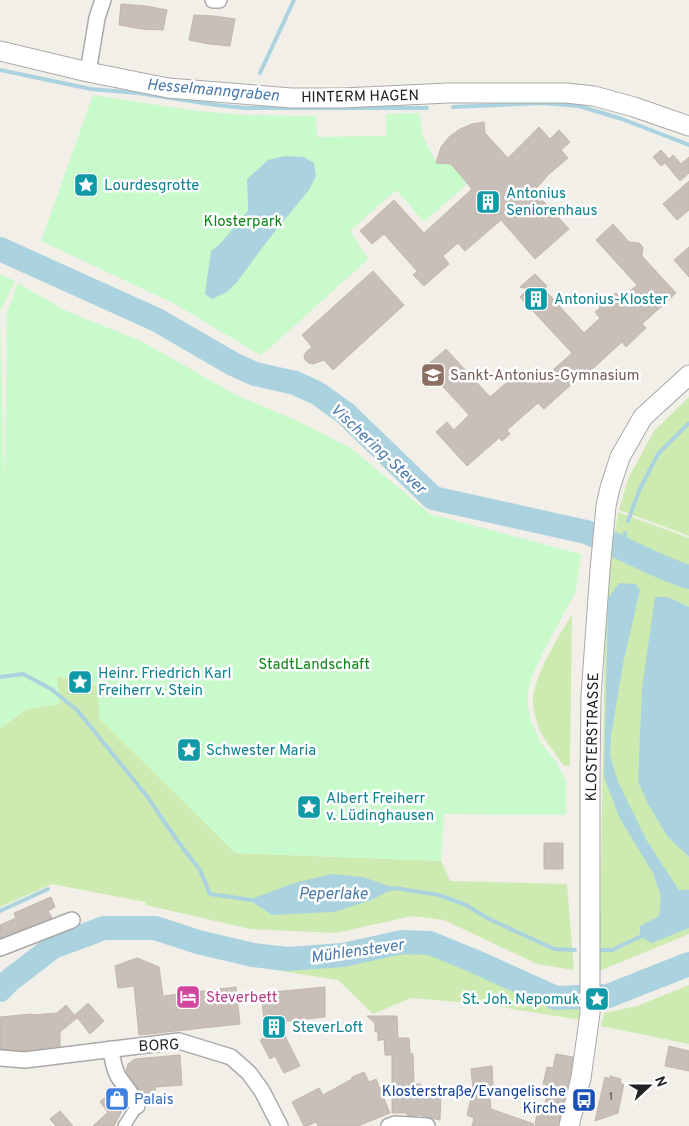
<svg xmlns="http://www.w3.org/2000/svg" width="689" height="1126" viewBox="0 0 689 1126" font-family="Overpass,sans-serif">
	<style>
		.grass { fill: #cdebb0 }
		.park { fill: #c8facc }
		.water { fill: #aad3df }
		.lines { fill: none; stroke-linecap: round; stroke-linejoin: round }
		.stream { stroke: #aad3df; stroke-width: 4 }
		.river { stroke: #aad3df; stroke-width: 24 }
		.building { fill: #c7bfb8; stroke: #c4b6ab }
		.pedestrian-casing { stroke: #a9a9a9; stroke-width: 14 }
		.minor-casing { stroke: #a9a9a9; stroke-width: 18 }
		.tertiary-casing { stroke: #a9a9a9; stroke-width: 21 }
		.pedestrian { stroke: #fff; stroke-width: 11 }
		.minor { stroke: #fff; stroke-width: 15 }
		.tertiary { stroke: #fff; stroke-width: 19 }
		.labels { text-anchor: middle; stroke-width: 5; stroke-linejoin: round; paint-order: stroke }
		.number-label { font-size: 12px; fill: #4b4948 }
		.street-label { font-size: 15px; fill: #222; stroke: #fff }
		.culture-label { font-size: 15px; fill: #0d838f; stroke: #fff; text-anchor: start }
		.park-label { font-size: 15px; fill: #0c8416; stroke: #fff }
		.education-label { font-size: 15px; fill: #785e54; stroke: #fff; text-anchor: start }
		.hotel-label { font-size: 15px; fill: #b23c85; stroke: #fff; text-anchor: start }
		.transit-label { font-size: 15px; fill: #164399; stroke: #fff; text-anchor: end }
		.shop-label { font-size: 15px; fill: #366cbe; stroke: #fff; text-anchor: start }
		.water-label { font-size: 16px; font-style: italic; fill: #4a7aab; stroke: #fff }
	</style>
	<rect width="100%" height="100%" fill="#f2efe9"/>
	<g class="grass">
		<path d="M689 397V536L619 510 628 479 654 431Z"/>
		<path d="M618 512 689 538V607L668 597 655 598 687 856 689 857V934L599 971 606 592Z"/>
		<path d="M572 614 570 765 564 766C556 754 546 743 540 731 536 721 532 708 533 697 537 670 558 638 572 614Z"/>
		<path d="M56 676 98 686 235 853 441 861 450 881 567 884 574 970 537 964 444 920 412 916 336 933 250 929 146 905 145 902 52 884 0 907V728L27 709 60 704Z"/>
		<path d="M398 949 430 951 555 1006 583 1007 581 1020 482 1004 411 998 373 1014 338 980 268 969 323 967Z"/>
		<path d="M689 985V1044L601 1026 604 1013 637 1006Z"/>
	</g>
	<g class="park">
		<path d="M93 95 197 111 246 115 316 116 317 137 386 136V114L419 113 423 137 436 162 451 164 467 184 424 222 396 190 350 231 368 259 270 348 260 355 175 304 41 241Z"/>
		<path d="M0 274 15 281 0 311 4 471 5 469 7 312 18 283 64 310 143 342 236 395 300 422 352 449 430 514 581 554 576 591 545 648 532 676 527 696 530 718 540 742 555 760 566 781V815L444 814 441 861 235 853 99 718 98 686 57 676 60 704 27 709 0 728Z"/>
	</g>
	<g class="water">
		<path d="M285 156 304 157 314 163 316 176 309 190 268 240 237 282 227 292 212 299 205 294 211 251 219 245 248 211V204L247 179 268 160Z"/>
		<path d="M619 583 636 584 640 590 623 664 611 736 610 755 618 782 647 841 679 890H689V928L652 943 640 936V926L659 916 661 896 653 873 619 817 604 777 608 598Z"/>
		<path d="M655 597H668L689 607V857L667 836 648 804 638 781 642 688Z"/>
		<path d="M332 874 363 877 395 888 369 901 334 912 272 915 249 900 294 883Z"/>
	</g>
	<g class="lines">
		<g class="stream">
			<path d="M0 70 91 89 138 93 216 105 245 108H427"/>
			<path d="M260 73 294 0"/>
			<path d="M453 107 542 103 579 106 622 119 689 145"/>
			<path d="M628 521 639 491 658 454 689 423"/>
			<path d="M622 548 625 533"/>
			<path d="M0 677 23 674 51 689 77 710 146 795 179 843 200 870 210 894 252 900"/>
			<path d="M392 889 395 888 439 895 466 905 487 918 554 949 575 950"/>
			<path d="M0 911 48 889"/>
			<path d="M599 950H612L644 935"/>
		</g>
		<g class="river">
			<path d="M0 249 157 320 233 364 255 374 295 383 317 393 345 413 433 498 586 532C621 546 653 566 689 577"/>
			<path d="M0 990 10 980 53 947 104 928H155L198 942 253 955 287 959 343 955 402 942 430 943 474 961 556 998 608 996 689 964"/>
		</g>
	</g>
	<g class="building">
		<path d="M121 4 146 6 167 10 163 30 142 29 119 25Z"/>
		<path d="M194 15 214 16 235 19 230 46 209 44 189 40Z"/>
		<path d="M484 122 485 133 508 158 539 127 550 139 559 130 570 142 561 150 568 158 548 175 534 191 569 229 535 259 501 220 465 251 458 243 443 256 449 264 424 286 413 275 417 271 384 234 372 244 360 231 394 200 424 233 472 189 451 164 436 163 441 147 449 137 460 129 472 124Z"/>
		<path d="M661 150 669 159 673 155 681 164 689 157V173L680 181 665 163 661 166 653 157Z"/>
		<path d="M689 181V210L677 220 663 204Z"/>
		<path d="M613 224 629 242 639 243 643 247 642 256 676 293 642 324 646 328 626 347 622 342 588 373 583 376 582 375 544 409 538 403 507 430 510 434 502 441 499 438 467 466 436 432 447 422 454 430 469 415 425 367 446 349 490 397 521 370 528 379 534 374 538 373 543 379 572 353 520 297 528 289 520 287 535 274 547 286 544 289 584 333 600 318 595 312 600 308 599 306 609 297 610 298 616 293 621 299 637 285 596 240Z"/>
		<path d="M689 247V277L674 260Z"/>
		<path d="M373 271 404 305 333 370 324 360 313 364 309 363 305 360 304 356 306 352 312 347 302 335Z"/>
		<rect x="544" y="843" width="19" height="26"/>
		<path d="M51 897 55 907 48 911 52 918 0 938V925L16 918 14 913Z"/>
		<path d="M137 958 159 967 163 996 236 987 240 1024 139 1035 134 986 118 988 115 966Z"/>
		<path d="M325 987V1017L278 1022 300 1066 284 1073 275 1056 270 1059 260 1040 266 1037 261 993Z"/>
		<path d="M88 1003 104 1021 90 1034 75 1015Z"/>
		<path d="M66 1005 77 1018 60 1032V1046L25 1051 0 1049V1017L32 1014V1015L57 1013Z"/>
		<path d="M367 1016H397L398 1038H409L410 1053 413 1054 414 1084H421V1094L441 1093 440 1120 422 1116V1115L411 1116 407 1115 406 1113H392V1055H385L384 1039 378 1041V1032H375V1023Z"/>
		<path d="M669 1046 689 1051V1071L665 1066Z"/>
		<path d="M556 1054 573 1057 570 1076 558 1126H535L537 1111 543 1112 549 1086 543 1084 547 1067 553 1068Z"/>
		<path d="M180 1055 182 1085 155 1087 156 1097 145 1098 126 1071 128 1064 135 1059Z"/>
		<path d="M492 1066 493 1086 489 1087 491 1109 534 1124 533 1126H472L474 1118 467 1115 473 1089 471 1069Z"/>
		<path d="M364 1072 369 1082 376 1079 390 1113 358 1126H318L316 1122 307 1126H304L292 1102 319 1088 323 1095 352 1079V1077Z"/>
		<path d="M610 1076 621 1079 620 1082 624 1083 618 1113 595 1121 605 1077 610 1079Z"/>
		<path d="M113 1090 125 1105 114 1126H93L108 1112 100 1102Z"/>
		<path d="M60 1111 73 1126H56L50 1119Z"/>
	</g>
	<g class="lines">
		<defs>
			<path id="pedestrian" d="M124 1126 137 1106"/>
			<g id="minor">
				<path d="M213 0H219"/>
				<path d="M88 72 97 18 103 0"/>
				<path d="M0 948 72 920"/>
				<path d="M111 1049C112 1058 114 1068 118 1076 124 1086 134 1095 137 1106"/>
				<path d="M0 1058 25 1060 179 1041 231 1057 249 1073 262 1091 280 1126"/>
				<path d="M389 1126 395 1124 427 1126"/>
			</g>
			<g id="tertiary">
				<path d="M0 51 88 72 168 88 291 98H343L448 93H566L594 96 634 107 689 126"/>
				<path d="M569 1126 581 1078 590 1013V772L591 696 600 570 606 506 610 488 620 457 643 417 689 375"/>
			</g>
		</defs>
		<use href="#pedestrian" class="pedestrian-casing"/>
		<use href="#minor" class="minor-casing"/>
		<use href="#tertiary" class="tertiary-casing"/>
		<use href="#pedestrian" class="pedestrian"/>
		<use href="#minor" class="minor"/>
		<use href="#tertiary" class="tertiary"/>
	</g>
	<defs>
		<symbol id="sight-square" viewBox="-11 -11 22 22"><rect x="-9" y="-9" width="18" height="18" rx="4" fill="#0f9aa8" stroke="#fff"/><path d="M0-6L1.8-2.2L6-1.7L2.9 1.2L3.7 5.4L0 3.3L-3.7 5.4L-2.9 1.2L-6-1.7L-1.8-2.2Z" fill="#fff"/></symbol>
		<symbol id="building-square" viewBox="-11 -11 22 22"><rect x="-9" y="-9" width="18" height="18" rx="4" fill="#0f9aa8" stroke="#fff"/><path d="M-4-6H4V6H1V3H-1V6H-4ZM-2.5-4.3h1.7v1.8h-1.7ZM.8-4.3h1.7v1.8H.8ZM-2.5-1h1.7V.8h-1.7ZM.8-1h1.7V.8H.8Z" fill="#fff"/></symbol>
		<symbol id="school-square" viewBox="-11 -11 22 22"><rect x="-9" y="-9" width="18" height="18" rx="4" fill="#8d6e63" stroke="#fff"/><path d="M0-5L7-2L0 1L-7-2ZM-4 1L0 2.5L4 1V4Q0 6-4 4Z" fill="#fff"/></symbol>
		<symbol id="hotel-square" viewBox="-11 -11 22 22"><rect x="-9" y="-9" width="18" height="18" rx="4" fill="#d1479c" stroke="#fff"/><path d="M-6-4.5h1.5V1H6V5H4.5V3h-9V5H-6ZM-4 0a1.8 1.8 0 1 1 3.6 0ZM.5 0V-2.5h3Q6-2.5 6 0Z" fill="#fff"/></symbol>
		<symbol id="shop-square" viewBox="-11 -11 22 22"><rect x="-9" y="-9" width="18" height="18" rx="4" fill="#3f7fe0" stroke="#fff"/><path d="M-5-2.5h2.3a2.7 3.5 0 0 1 5.4 0H5L5.5 6h-11ZM-1.5-2.5h3a1.5 2.3 0 0 0-3 0Z" fill="#fff"/></symbol>
		<symbol id="bus-square" viewBox="-11 -11 22 22"><rect x="-9" y="-9" width="18" height="18" rx="4" fill="#1a4fb4" stroke="#fff"/><path d="M-5-6H5V4H4V6H2V4H-2V6H-4V4H-5ZM-3.5-4V0h7V-4ZM-3.5 1.2v1.5H-2V1.2ZM2 1.2v1.5H3.5V1.2Z" fill="#fff"/></symbol>
	</defs>
	<g fill-rule="evenodd">
		<use href="#sight-square" x="72" y="171" width="28" height="28"/>
		<use href="#building-square" x="474" y="188" width="28" height="28"/>
		<use href="#building-square" x="522" y="285" width="28" height="28"/>
		<use href="#school-square" x="419" y="361" width="28" height="28"/>
		<use href="#sight-square" x="66" y="668" width="28" height="28"/>
		<use href="#sight-square" x="175" y="736" width="28" height="28"/>
		<use href="#sight-square" x="295" y="793" width="28" height="28"/>
		<use href="#hotel-square" x="174" y="983" width="28" height="28"/>
		<use href="#sight-square" x="583" y="985" width="28" height="28"/>
		<use href="#building-square" x="260" y="1013" width="28" height="28"/>
		<use href="#shop-square" x="103" y="1085" width="28" height="28"/>
		<use href="#bus-square" x="570" y="1086" width="28" height="28"/>
	</g>
	<g class="labels">
		<g class="number-label">
			<text x="611" y="1100">1</text>
		</g>
		<g class="street-label">
			<text transform="translate(360 96) rotate(-1)" y="5">HINTERM HAGEN</text>
			<text transform="translate(592 737) rotate(-89)" y="5">KLOSTERSTRASSE</text>
			<text transform="translate(159 1045) rotate(-3)" y="5">BORG</text>
		</g>
		<g class="culture-label">
			<text x="104" y="190">Lourdesgrotte</text>
			<text x="506" y="198">Antonius<tspan x="506" dy="17">Seniorenhaus</tspan></text>
			<text x="554" y="304">Antonius-Kloster</text>
			<text x="98" y="678">Heinr. Friedrich Karl<tspan x="98" dy="17">Freiherr v. Stein</tspan></text>
			<text x="206" y="755">Schwester Maria</text>
			<text x="326" y="803">Albert Freiherr<tspan x="326" dy="17">v. Lüdinghausen</tspan></text>
			<text x="580" y="1004" text-anchor="end">St. Joh. Nepomuk</text>
			<text x="292" y="1032">SteverLoft</text>
		</g>
		<g class="park-label">
			<text x="243" y="226">Klosterpark</text>
			<text x="314" y="669">StadtLandschaft</text>
		</g>
		<g class="education-label">
			<text x="450" y="380">Sankt-Antonius-Gymnasium</text>
		</g>
		<g class="hotel-label">
			<text x="206" y="1002">Steverbett</text>
		</g>
		<g class="transit-label">
			<text x="566" y="1096">Klosterstraße/Evangelische<tspan x="566" dy="17">Kirche</tspan></text>
		</g>
		<g class="shop-label">
			<text x="134" y="1104">Palais</text>
		</g>
		<g class="water-label">
			<text transform="translate(213 89) rotate(5)" y="6">Hesselmanngraben</text>
			<text transform="translate(379 448) rotate(43)" y="6">Vischering-Stever</text>
			<text x="333" y="899">Peperlake</text>
			<text transform="translate(357 950) rotate(-8)" y="6">Mühlenstever</text>
		</g>
	</g>
	<g transform="translate(649 1086) rotate(69)" stroke="#ffffff" stroke-width="4" paint-order="stroke">
	<path d="M0-4L9 19L0 12L-9 19Z" fill="#222222"/>
	<text y="-8" font-size="14" font-weight="bold" text-anchor="middle" fill="#222222">N</text>
	</g>
</svg>
